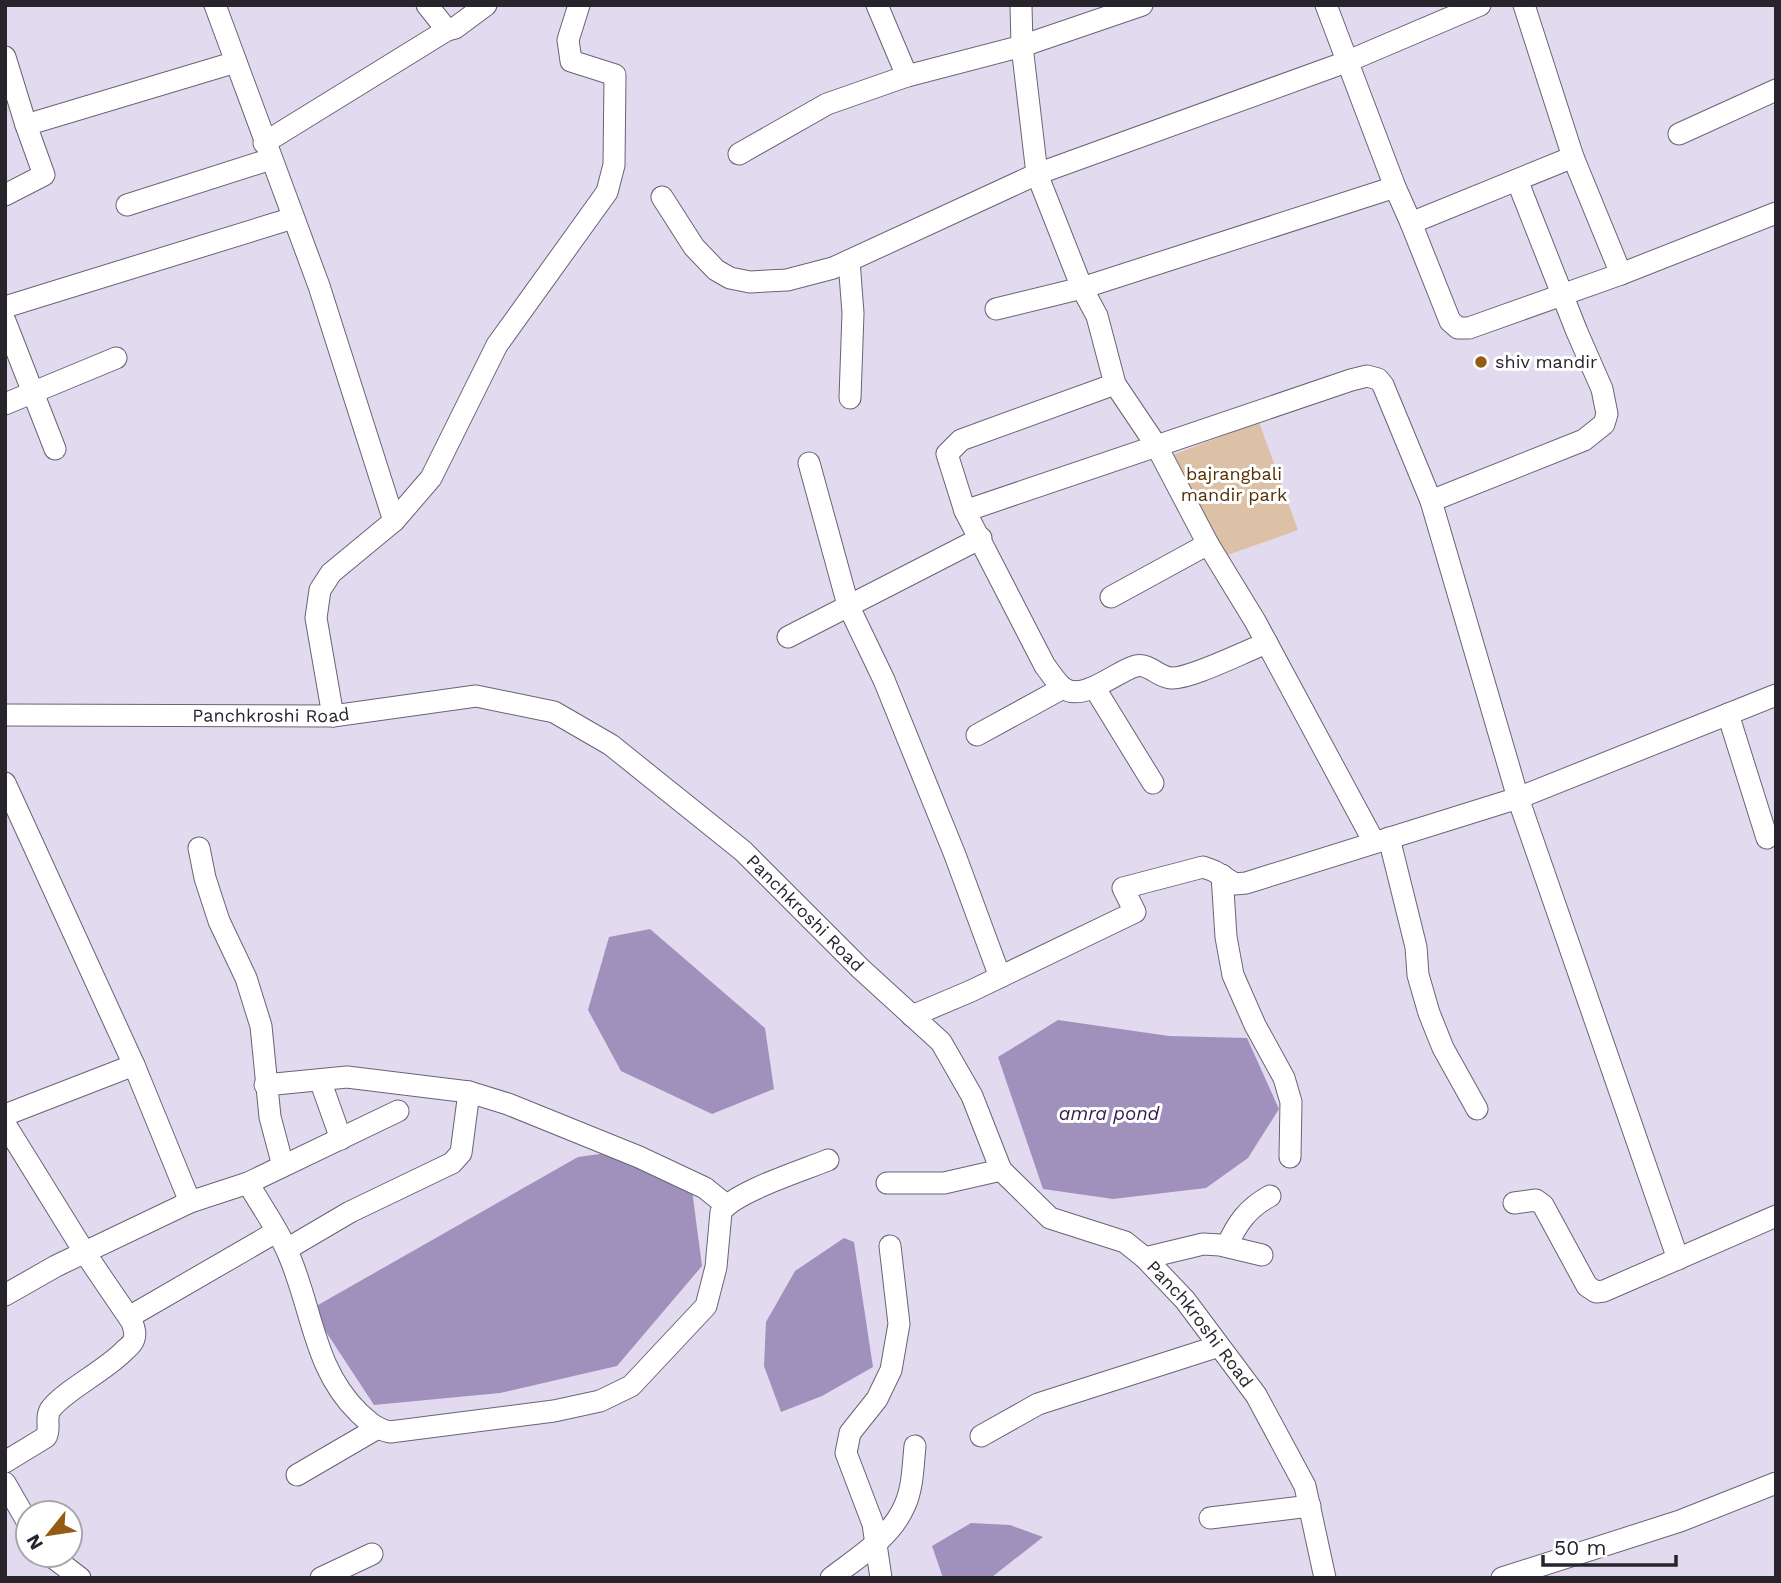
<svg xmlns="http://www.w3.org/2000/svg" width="1781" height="1583" viewBox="0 0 1781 1583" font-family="'Work Sans',sans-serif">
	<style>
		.green { fill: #dcc1a7 }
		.water { fill: #a091bc }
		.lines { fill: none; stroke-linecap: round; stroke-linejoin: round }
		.minor-casing { stroke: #696375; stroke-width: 23 }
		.minor { stroke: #fff; stroke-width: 21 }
		.poi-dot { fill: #935b14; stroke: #fff; stroke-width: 2.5 }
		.labels { text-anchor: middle; stroke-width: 6; stroke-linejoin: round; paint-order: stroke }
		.poi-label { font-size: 18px; fill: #27242c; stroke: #fff; text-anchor: start }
		.park-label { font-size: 18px; fill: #543002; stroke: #fff }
		.street-label { font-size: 18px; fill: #27242c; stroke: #fff }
		.water-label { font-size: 19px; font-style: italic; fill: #321c51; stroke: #fff }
	</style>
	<rect width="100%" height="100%" fill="#e2dbf0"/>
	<path class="green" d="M1259 422 1298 530 1222 557 1167 457Z"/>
	<g class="water">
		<path d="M650 929 765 1028 774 1089 712 1114 621 1071 588 1010 609 937Z"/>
		<path d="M1058 1020 1169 1036 1247 1038 1279 1109 1248 1158 1206 1188 1113 1199 1043 1189 998 1057Z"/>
		<path d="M614 1152 692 1190 702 1266 617 1366 500 1393 374 1405 311 1309 578 1157Z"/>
		<path d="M844 1238 854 1242 873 1367 822 1396 781 1412 764 1366 766 1322 795 1271Z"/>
		<path d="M971 1523 1010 1525 1043 1537 992 1577 943 1578 932 1546Z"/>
	</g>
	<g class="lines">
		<defs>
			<g id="minor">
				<path d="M215 5 319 286 394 521"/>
				<path d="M427 5 447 30 455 28 486 5"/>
				<path d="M877 5 907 76"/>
				<path d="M1021 5 1022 46 1037 174 1082 288 1097 316 1115 384 1156 445 1208 544 1255 621 1374 842"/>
				<path d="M1326 5 1395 187"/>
				<path d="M1524 5 1573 157 1621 274"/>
				<path d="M5 57 26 125"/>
				<path d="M1679 134 1776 90"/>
				<path d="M264 143 447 30"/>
				<path d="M739 154 827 104 907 76 1022 46 1142 5"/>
				<path d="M5 195 44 175 26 125 236 62"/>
				<path d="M662 197 694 247 716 270 730 278 750 282 787 280 833 268 1037 174 1346 62 1480 5"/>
				<path d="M127 205 271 159"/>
				<path d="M1411 223 1450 321 1458 328H1469L1621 274 1776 213"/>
				<path d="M849 261 853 313 850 398"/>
				<path d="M5 307 293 218"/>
				<path d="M996 309 1082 288 1395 187 1411 223 1573 157"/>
				<path d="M5 321 55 449"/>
				<path d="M1115 384 961 440 947 454 965 511 1045 666C1050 672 1055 681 1062 687 1082 704 1116 671 1136 666 1149 663 1158 677 1171 678 1191 679 1245 651 1267 643"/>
				<path d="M5 404 116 358"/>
				<path d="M809 463 848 605 884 680 955 855 1000 977"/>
				<path d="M1431 501 1584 440 1604 424 1607 414 1602 389 1577 332 1517 180"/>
				<path d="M965 511 1351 380 1367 376 1378 379 1383 385 1431 501 1518 798 1678 1259"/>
				<path d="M1111 597 1208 544"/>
				<path d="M788 637 981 538"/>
				<path d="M1094 687 1153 783"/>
				<path d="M1728 714 1767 838"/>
				<path id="s1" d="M5 715 333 716 476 696 554 712 611 745 743 851 861 969 941 1042 972 1096 1001 1170 1050 1218 1125 1242 1145 1258 1185 1300 1256 1395 1305 1486 1325 1578"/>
				<path d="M333 716 316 618 320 590 331 573 394 521 431 478 497 345 607 192 614 165 615 75 571 61 568 40 579 5"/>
				<path d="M977 735 1063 688"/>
				<path d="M5 783 134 1065 190 1202"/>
				<path d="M1389 838 1416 947 1418 975 1429 1013 1443 1048 1477 1109"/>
				<path d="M199 848 205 878 219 921 246 978 261 1026 270 1117 283 1166"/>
				<path d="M1222 875 1226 937 1233 975 1255 1025 1284 1078 1291 1102 1290 1157"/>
				<path d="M912 1016 971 991 1135 912 1123 888 1203 867 1214 871 1235 884 1246 883 1518 798 1776 695"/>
				<path d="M320 1080 341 1139"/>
				<path d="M265 1085 347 1077 469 1092 508 1104 639 1157 705 1188 726 1205"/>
				<path d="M5 1115 134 1065"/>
				<path d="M5 1124 85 1253 132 1322C134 1328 136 1333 134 1339 133 1344 127 1348 124 1351 105 1371 62 1392 50 1410 45 1419 51 1428 46 1437L5 1462"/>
				<path d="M248 1183C261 1206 278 1229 288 1253 313 1310 313 1368 359 1413 370 1423 376 1429 390 1432L554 1411 600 1401 631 1386 706 1306 716 1267 721 1212C734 1192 804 1170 828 1160"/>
				<path d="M887 1183H944L1001 1170"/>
				<path d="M1514 1203 1536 1200 1543 1205 1587 1286 1596 1292 1604 1291 1776 1216"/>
				<path d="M1227 1246C1237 1223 1248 1208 1270 1196"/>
				<path d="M287 1249 350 1212 452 1163 461 1153 469 1092"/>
				<path d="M1145 1258 1203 1244 1220 1245 1262 1255"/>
				<path d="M5 1295 56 1266 190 1202 248 1183 398 1111"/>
				<path d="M129 1317 276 1232"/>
				<path d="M981 1436 1038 1404 1219 1346"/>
				<path d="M297 1475 376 1429"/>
				<path d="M5 1483 28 1523"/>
				<path d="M1210 1518 1310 1506"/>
				<path d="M50 1555 80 1578"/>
				<path d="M321 1578 372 1554"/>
				<path d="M831 1578C858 1557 891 1538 905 1505 913 1487 913 1465 915 1446"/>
				<path d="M881 1578 873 1524 846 1453 850 1433 877 1399 891 1370 899 1324 890 1246"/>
				<path d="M1502 1578 1680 1521 1776 1483"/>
			</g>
		</defs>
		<use href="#minor" class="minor-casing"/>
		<use href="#minor" class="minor"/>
	</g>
	<circle class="poi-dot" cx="1481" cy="362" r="7"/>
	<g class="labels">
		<g class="poi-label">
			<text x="1495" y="368">shiv mandir</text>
		</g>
		<g class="park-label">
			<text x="1234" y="480">bajrangbali<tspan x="1234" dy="21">mandir park</tspan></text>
		</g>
		<g class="street-label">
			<text dy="6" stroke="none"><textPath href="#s1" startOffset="266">Panchkroshi Road</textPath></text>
			<text dy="6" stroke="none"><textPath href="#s1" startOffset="875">Panchkroshi Road</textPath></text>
			<text dy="6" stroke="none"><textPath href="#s1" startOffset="1463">Panchkroshi Road</textPath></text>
		</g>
		<g class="water-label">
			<text x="1109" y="1120">amra pond</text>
		</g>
	</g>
	<rect width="1781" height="1583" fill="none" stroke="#27242c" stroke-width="14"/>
	<g transform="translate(49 1534) rotate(240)"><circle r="33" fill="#ffffff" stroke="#a9a7ab" stroke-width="2"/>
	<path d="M0-5L12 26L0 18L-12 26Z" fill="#935b14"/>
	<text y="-10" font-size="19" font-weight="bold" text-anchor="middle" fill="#27242c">N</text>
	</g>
	<path d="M1543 1555v10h133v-10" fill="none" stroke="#27242c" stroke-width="3.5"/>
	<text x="1554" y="1555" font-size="21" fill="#27242c" stroke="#ffffff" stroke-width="5" paint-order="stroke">50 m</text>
</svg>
